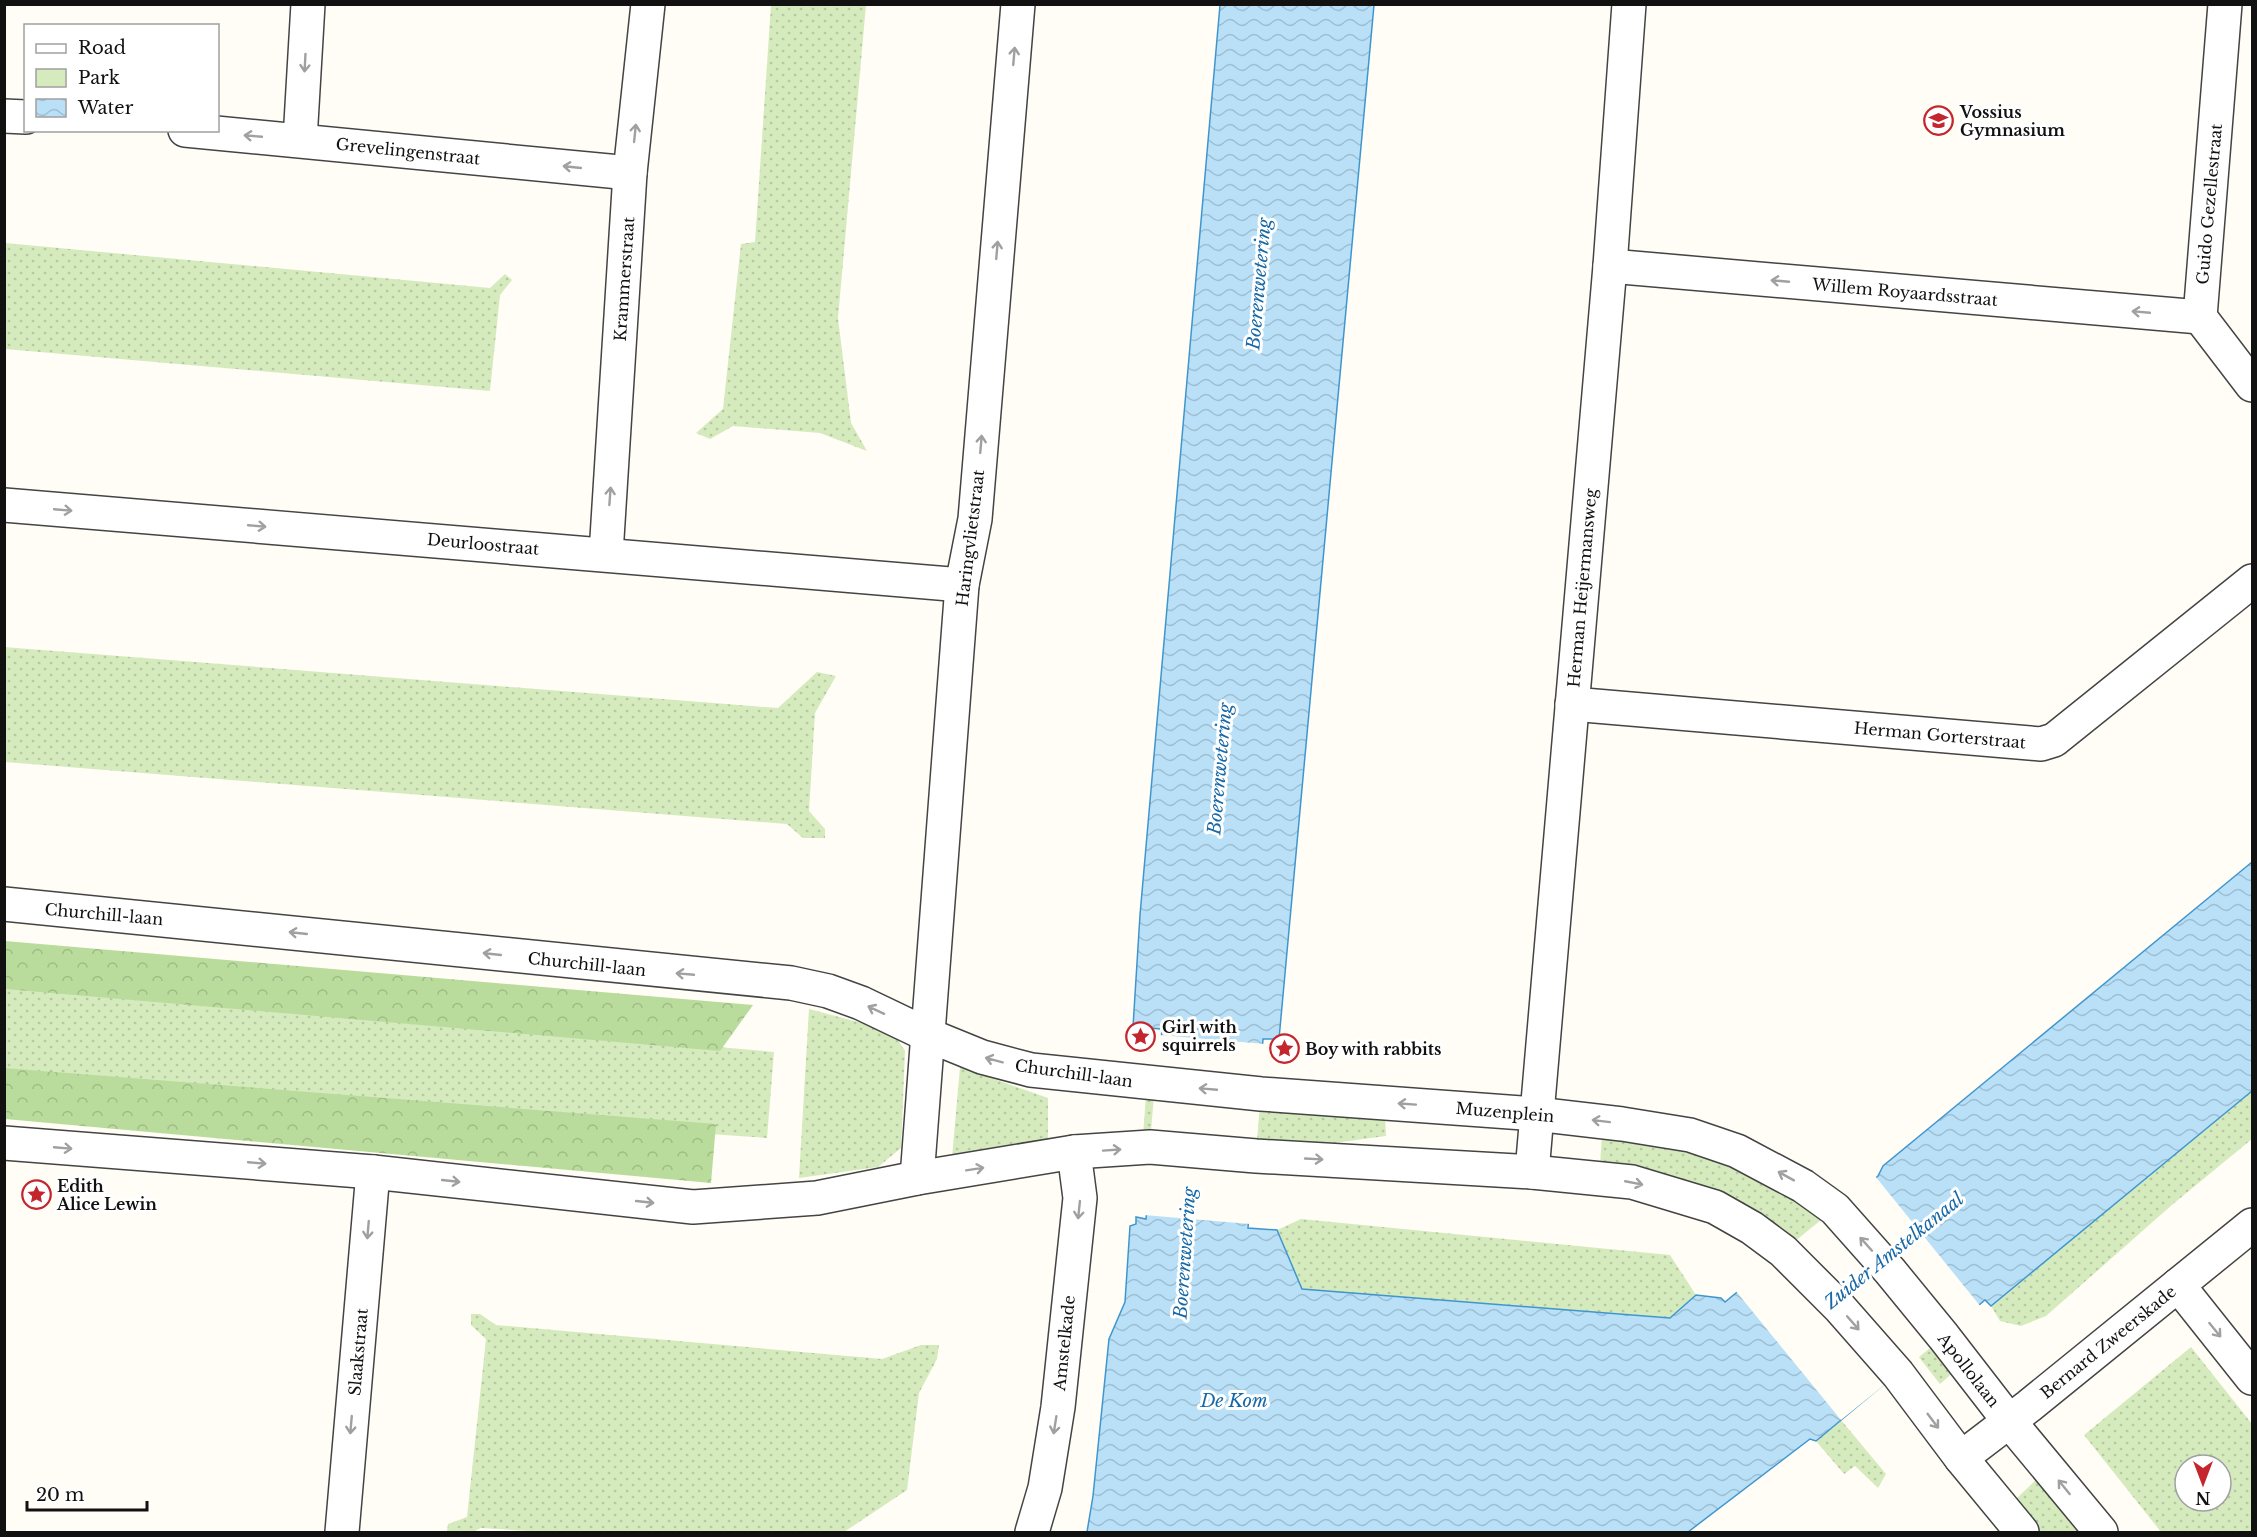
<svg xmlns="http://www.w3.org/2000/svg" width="2257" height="1537" viewBox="0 0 2257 1537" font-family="'Libre Baskerville',serif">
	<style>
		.green { fill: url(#green-dots); fill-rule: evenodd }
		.forest { fill: url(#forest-crowns) }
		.water { fill: url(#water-waves); stroke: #3f96cf; stroke-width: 1.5 }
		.pier { fill: #fffdf5 }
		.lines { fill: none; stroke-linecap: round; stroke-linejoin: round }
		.minor-casing { stroke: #444; stroke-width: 36 }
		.minor { stroke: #fff; stroke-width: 33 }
		.oneway { stroke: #a0a0a0 }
		.labels { text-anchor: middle; stroke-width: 6; stroke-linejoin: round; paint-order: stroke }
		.poi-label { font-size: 16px; font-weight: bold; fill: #111; stroke: #fff; text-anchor: start }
		.street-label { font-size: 16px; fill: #111; stroke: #fff }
		.water-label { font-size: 18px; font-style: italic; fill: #1768a6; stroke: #fff }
	</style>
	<defs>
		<pattern id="green-dots" width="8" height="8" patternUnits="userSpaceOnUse" patternTransform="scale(1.5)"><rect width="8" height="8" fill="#d5ebbd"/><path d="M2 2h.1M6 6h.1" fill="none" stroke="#b6c8a1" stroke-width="1.8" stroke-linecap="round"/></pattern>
		<pattern id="forest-crowns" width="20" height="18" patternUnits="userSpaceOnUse" patternTransform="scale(1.5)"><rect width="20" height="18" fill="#b9dc9c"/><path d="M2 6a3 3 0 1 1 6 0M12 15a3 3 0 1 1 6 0" fill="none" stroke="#9ebc85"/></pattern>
		<pattern id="water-waves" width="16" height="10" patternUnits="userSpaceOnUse" patternTransform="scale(1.5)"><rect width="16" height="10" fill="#b9e0f7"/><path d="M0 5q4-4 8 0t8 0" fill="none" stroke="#9ebfd3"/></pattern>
	</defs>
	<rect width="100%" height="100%" fill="#fffdf5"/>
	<g class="green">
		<path d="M771 5H866L838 318 851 423 867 451 820 433 733 426 710 439 696 433 723 409 741 244 755 242Z"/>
		<path d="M5 243 490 288 505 274 512 280 500 295 490 391 5 349Z"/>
		<path d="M4 647 778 708 817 672 836 676 815 713 809 811 825 829V838H803L787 824 5 762Z"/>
		<path d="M4 984 774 1052 767 1138 5 1084Z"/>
		<path d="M809 1009 892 1031 905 1051 901 1148 878 1167 799 1178Z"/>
		<path d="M960 1067 1048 1098V1141L952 1158Z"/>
		<path d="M2252 1091V1139L2173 1204 2046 1316 2021 1326 2000 1321 1991 1306Z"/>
		<path d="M1146 1096 1385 1118 1386 1136 1297 1148 1143 1135Z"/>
		<path d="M1602 1135 1686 1151 1736 1169 1797 1199 1842 1235 1956 1370 1940 1384 1889 1319 1841 1283 1600 1166Z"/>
		<path d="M1301 1219 1670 1255 1696 1295 1670 1318 1301 1289 1277 1230Z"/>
		<path d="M471 1314H480L496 1325 882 1359 921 1345H939L937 1359 919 1393 907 1490 844 1532H547L481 1528 473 1532H447L448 1524 467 1517 486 1339 471 1325Z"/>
		<path d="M2191 1347 2252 1424V1532H2161L2084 1435ZM2185 1465H2221V1501H2185Z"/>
		<path d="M1841 1420 1886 1474 1878 1488 1855 1466 1844 1474 1816 1441Z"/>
		<path d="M2039 1477 2086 1532H2041L2015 1500Z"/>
	</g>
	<g class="forest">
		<path d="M5 941 753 1005 720 1051 5 989Z"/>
		<path d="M4 1068 716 1124 711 1183 5 1119Z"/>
	</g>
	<path class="water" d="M1220 5H1374L1279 1039H1263L1248 1228 1277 1230 1302 1289 1670 1318 1696 1295 1721 1298 1725 1302 1878 1176 1883 1166 2252 862V1091L1991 1306 1985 1300 1816 1441 1810 1439 1688 1532H1087L1093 1496 1109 1339 1125 1302 1130 1226 1136 1224V1217L1146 1219 1162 1029 1133 1027 1140 915Z"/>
	<g class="pier">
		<path d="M1159 1035 1265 1044 1250 1224 1144 1215Z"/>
		<path d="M1875 1176 1981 1307 1841 1420 1735 1290Z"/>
	</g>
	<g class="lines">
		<defs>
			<g id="minor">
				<path d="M2225 4 2200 317 2252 385"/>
				<path d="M4 116 26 117"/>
				<path d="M185 130 630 173"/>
				<path d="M300 140 308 4"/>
				<path d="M1610 266 2200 317"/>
				<path d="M4 505 962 585"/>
				<path d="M606 554 630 173 648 4"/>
				<path d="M1572 704 2041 744 2054 740 2252 581"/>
				<path d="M4 904 791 983 828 991 861 1003 928 1035 982 1057 1031 1070 1261 1094 1536 1114 1622 1124 1690 1135 1737 1151 1803 1186 1835 1209 1890 1271 1944 1337 2009 1421 2101 1532"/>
				<path d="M4 1143 373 1172 693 1207 817 1198 917 1178 1074 1152 1150 1147 1256 1156 1532 1172 1632 1182 1715 1207 1752 1228 1783 1251 1840 1308 1898 1374 1961 1458 2022 1532"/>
				<path d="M1532 1172 1610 266 1629 4"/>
				<path d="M917 1178 962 585 975 519 1018 4"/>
				<path d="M2178 1285 2252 1378"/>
				<path d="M1961 1458 2029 1406 2252 1225"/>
				<path d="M342 1532 373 1172"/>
				<path d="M1032 1532 1045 1488 1058 1407 1080 1198 1074 1152"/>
			</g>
		</defs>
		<use href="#minor" class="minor-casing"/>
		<use href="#minor" class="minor"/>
	</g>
	<defs><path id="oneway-shaft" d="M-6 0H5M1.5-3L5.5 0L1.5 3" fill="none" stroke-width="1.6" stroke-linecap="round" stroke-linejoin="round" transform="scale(1.5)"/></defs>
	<g class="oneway">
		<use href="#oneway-shaft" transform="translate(1014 56) rotate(-85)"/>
		<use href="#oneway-shaft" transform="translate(305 63) rotate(93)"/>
		<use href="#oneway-shaft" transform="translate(635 133) rotate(-84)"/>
		<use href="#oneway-shaft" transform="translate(253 136) rotate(-175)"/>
		<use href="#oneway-shaft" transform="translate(572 167) rotate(-174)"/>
		<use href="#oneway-shaft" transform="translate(997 250) rotate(-85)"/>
		<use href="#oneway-shaft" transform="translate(1780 281) rotate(-175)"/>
		<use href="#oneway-shaft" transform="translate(2141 312) rotate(-175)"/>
		<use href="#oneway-shaft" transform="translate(981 444) rotate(-85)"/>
		<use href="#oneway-shaft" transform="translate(610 496) rotate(-86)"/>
		<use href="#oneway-shaft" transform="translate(63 510) rotate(5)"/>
		<use href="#oneway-shaft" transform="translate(257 526) rotate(5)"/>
		<use href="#oneway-shaft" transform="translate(298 933) rotate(-174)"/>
		<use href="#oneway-shaft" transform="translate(492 954) rotate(-174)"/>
		<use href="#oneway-shaft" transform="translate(685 974) rotate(-175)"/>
		<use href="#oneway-shaft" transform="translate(876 1010) rotate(-155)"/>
		<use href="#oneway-shaft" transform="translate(994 1060) rotate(-165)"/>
		<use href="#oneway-shaft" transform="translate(1208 1089) rotate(-175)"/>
		<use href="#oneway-shaft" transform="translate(1407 1104) rotate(-176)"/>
		<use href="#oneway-shaft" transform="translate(1601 1121) rotate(-173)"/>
		<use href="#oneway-shaft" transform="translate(63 1148) rotate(5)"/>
		<use href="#oneway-shaft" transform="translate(1112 1150) rotate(-4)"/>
		<use href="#oneway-shaft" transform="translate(1314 1159) rotate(3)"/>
		<use href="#oneway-shaft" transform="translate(257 1163) rotate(5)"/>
		<use href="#oneway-shaft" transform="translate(975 1169) rotate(-9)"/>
		<use href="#oneway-shaft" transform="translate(1786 1176) rotate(-151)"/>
		<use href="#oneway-shaft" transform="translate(451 1181) rotate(6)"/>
		<use href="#oneway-shaft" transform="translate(1634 1183) rotate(11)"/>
		<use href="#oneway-shaft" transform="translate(645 1202) rotate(6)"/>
		<use href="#oneway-shaft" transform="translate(1079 1210) rotate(96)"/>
		<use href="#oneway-shaft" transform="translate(368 1230) rotate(95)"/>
		<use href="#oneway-shaft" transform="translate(1866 1244) rotate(-132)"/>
		<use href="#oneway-shaft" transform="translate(1853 1323) rotate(49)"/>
		<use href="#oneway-shaft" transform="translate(2215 1330) rotate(51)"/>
		<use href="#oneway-shaft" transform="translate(1933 1421) rotate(53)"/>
		<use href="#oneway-shaft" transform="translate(351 1425) rotate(95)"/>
		<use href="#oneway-shaft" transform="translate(1055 1425) rotate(99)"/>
		<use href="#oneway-shaft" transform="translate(2064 1487) rotate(-129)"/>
	</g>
	<defs>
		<symbol id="school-ring" viewBox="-11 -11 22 22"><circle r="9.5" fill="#fff" stroke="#c4262e" stroke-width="1.5"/><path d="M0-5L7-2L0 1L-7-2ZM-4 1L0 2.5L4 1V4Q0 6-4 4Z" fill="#c4262e"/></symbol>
		<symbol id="sight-ring" viewBox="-11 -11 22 22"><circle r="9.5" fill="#fff" stroke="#c4262e" stroke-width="1.5"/><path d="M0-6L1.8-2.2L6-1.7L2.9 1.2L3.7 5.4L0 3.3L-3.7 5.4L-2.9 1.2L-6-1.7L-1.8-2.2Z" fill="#c4262e"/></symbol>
	</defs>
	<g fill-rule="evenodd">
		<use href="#school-ring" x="1922" y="104" width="33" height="33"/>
		<use href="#sight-ring" x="1124" y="1020" width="33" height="33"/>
		<use href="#sight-ring" x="1268" y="1032" width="33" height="33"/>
		<use href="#sight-ring" x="20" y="1178" width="33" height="33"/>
	</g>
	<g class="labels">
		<g class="poi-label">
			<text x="1960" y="118">Vossius<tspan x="1960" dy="18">Gymnasium</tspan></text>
			<text x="1162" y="1033">Girl with<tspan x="1162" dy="18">squirrels</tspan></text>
			<text x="1305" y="1055">Boy with rabbits</text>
			<text x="57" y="1192">Edith<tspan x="57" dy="18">Alice Lewin</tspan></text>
		</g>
		<g class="street-label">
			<text transform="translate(408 151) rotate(6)" y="6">Grevelingenstraat</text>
			<text transform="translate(2209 204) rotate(-85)" y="6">Guido Gezellestraat</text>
			<text transform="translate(624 279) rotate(-86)" y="6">Krammerstraat</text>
			<text transform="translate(1905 292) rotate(5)" y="6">Willem Royaardsstraat</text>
			<text transform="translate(970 538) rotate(-83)" y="6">Haringvlietstraat</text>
			<text transform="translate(483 544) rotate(5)" y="6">Deurloostraat</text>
			<text transform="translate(1582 588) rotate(-85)" y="6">Herman Heijermansweg</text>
			<text transform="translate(1940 735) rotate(5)" y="6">Herman Gorterstraat</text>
			<text transform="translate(104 914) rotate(5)" y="6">Churchill-laan</text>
			<text transform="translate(587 964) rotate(6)" y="6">Churchill-laan</text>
			<text transform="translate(1074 1073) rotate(8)" y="6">Churchill-laan</text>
			<text transform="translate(1505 1112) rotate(5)" y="6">Muzenplein</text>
			<text transform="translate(2108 1342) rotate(-39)" y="6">Bernard Zweerskade</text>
			<text transform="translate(1064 1343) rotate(-84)" y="6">Amstelkade</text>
			<text transform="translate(358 1352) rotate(-85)" y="6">Slaakstraat</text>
			<text transform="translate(1969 1370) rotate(52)" y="6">Apollolaan</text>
		</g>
		<g class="water-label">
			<text transform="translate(1259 284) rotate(-85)" y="6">Boerenwetering</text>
			<text transform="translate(1220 769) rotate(-85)" y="6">Boerenwetering</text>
			<text transform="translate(1894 1251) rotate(-39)" y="6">Zuider Amstelkanaal</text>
			<text transform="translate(1185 1253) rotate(-86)" y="6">Boerenwetering</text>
			<text x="1234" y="1407">De Kom</text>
		</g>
	</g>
	<rect width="2257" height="1537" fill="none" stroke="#111111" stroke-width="12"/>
	<rect x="24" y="24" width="195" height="108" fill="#ffffff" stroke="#a0a0a0" stroke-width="1.5"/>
	<rect x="36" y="44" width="30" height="9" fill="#ffffff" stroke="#a0a0a0" stroke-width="1.5"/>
	<text x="78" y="54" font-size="18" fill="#111111">Road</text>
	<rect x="36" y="69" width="30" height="18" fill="#d5ebbd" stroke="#a0a0a0" stroke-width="1.5"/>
	<text x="78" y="84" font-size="18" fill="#111111">Park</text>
	<rect x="36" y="99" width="30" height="18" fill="url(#water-waves)" stroke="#a0a0a0" stroke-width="1.5"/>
	<text x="78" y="114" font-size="18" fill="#111111">Water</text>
	<g transform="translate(2203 1483) rotate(180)"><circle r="28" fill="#ffffff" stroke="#a0a0a0" stroke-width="1.5"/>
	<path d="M0-4.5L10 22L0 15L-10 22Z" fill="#c4262e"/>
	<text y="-9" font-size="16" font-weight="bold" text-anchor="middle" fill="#111111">N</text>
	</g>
	<path d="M27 1501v9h120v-9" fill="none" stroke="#111111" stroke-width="3"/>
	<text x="36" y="1501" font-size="18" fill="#111111" stroke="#ffffff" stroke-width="4.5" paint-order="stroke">20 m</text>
</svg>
